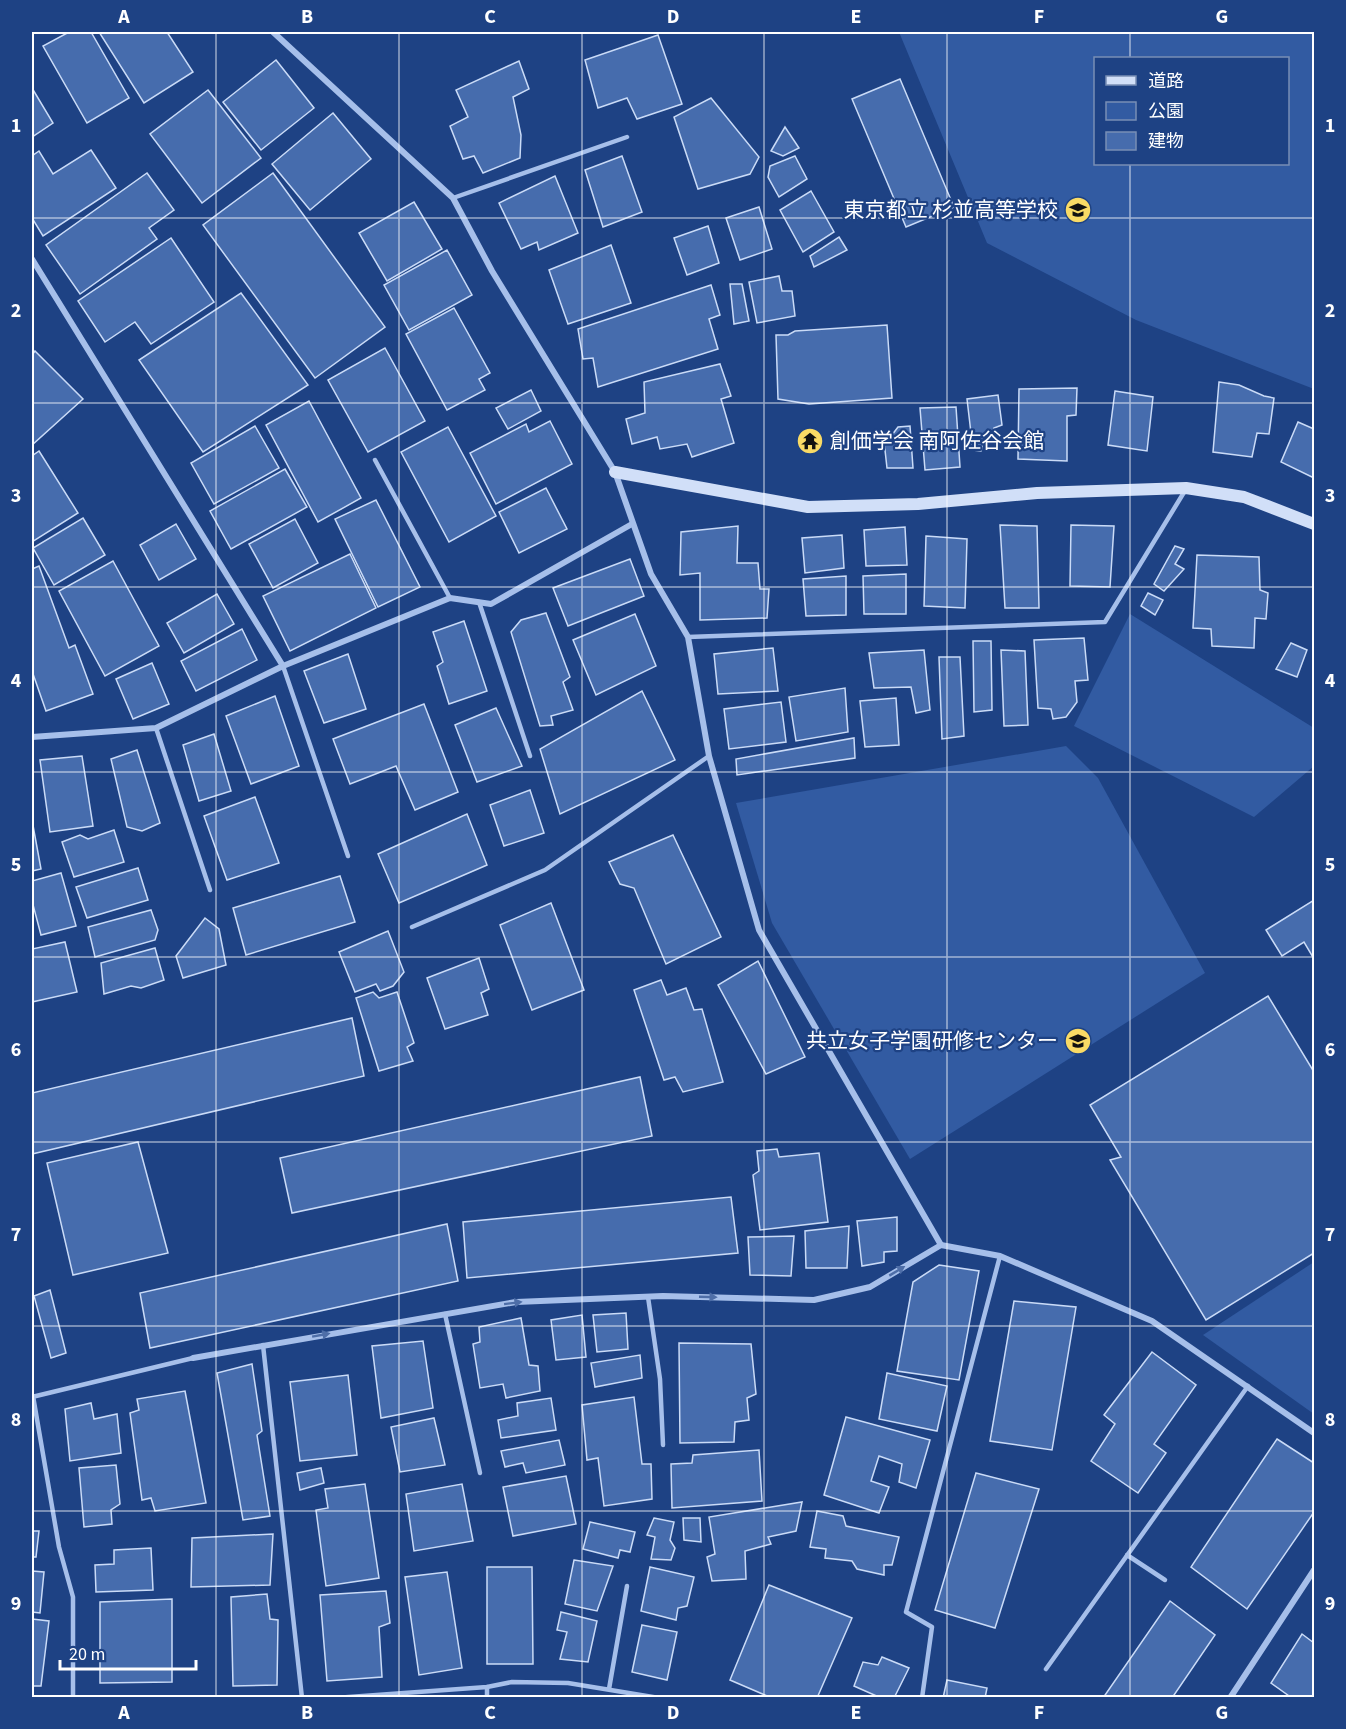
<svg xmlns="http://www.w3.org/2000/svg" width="1346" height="1729" viewBox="0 0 1346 1729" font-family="'Source Sans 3','Noto Sans JP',sans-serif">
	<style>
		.green { fill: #325ba2; fill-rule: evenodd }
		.building { fill: #466cad; stroke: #cadbf7; stroke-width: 1.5 }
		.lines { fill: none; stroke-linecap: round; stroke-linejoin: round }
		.lane { stroke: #a6bfea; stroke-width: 4.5 }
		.street { stroke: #a6bfea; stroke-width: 6 }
		.secondary { stroke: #d1dff8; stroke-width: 12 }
		.oneway { fill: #4e6ea8 }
		.grid { fill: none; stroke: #fff; stroke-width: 1.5; stroke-opacity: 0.55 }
		.labels { text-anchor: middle; stroke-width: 4.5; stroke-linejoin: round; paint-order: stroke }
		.poi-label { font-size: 21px; fill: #fff; stroke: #1e4284; text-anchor: end }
		.neatline { fill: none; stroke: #fff; stroke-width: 2 }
		.grid-label { font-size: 20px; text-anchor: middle; font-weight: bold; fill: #fff }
	</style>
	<rect width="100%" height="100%" fill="#1e4284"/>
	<g class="green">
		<path d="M899 32H1314V389L1136 320 987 243ZM1096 58H1288V164H1096Z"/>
		<path d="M1130 614 1314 728V766L1254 817 1074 726Z"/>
		<path d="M1066 746 1098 778 1205 973 910 1159 772 923 736 803Z"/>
		<path d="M1314 1262V1414L1203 1335Z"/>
	</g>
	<g class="building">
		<path d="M69 32H91L129 98 87 123 43 46Z"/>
		<path d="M99 32H167L193 72 144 103Z"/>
		<path d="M658 35 682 104 637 119 627 98 598 108 585 60Z"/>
		<path d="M276 60 314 108 261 150 223 102Z"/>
		<path d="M519 61 529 89 513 97 521 135 520 158 483 173 474 156 463 159 450 126 468 117 456 90Z"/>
		<path d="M900 79 954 207 906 227 852 99Z"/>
		<path d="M32 88 53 123 32 137Z"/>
		<path d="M208 90 261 158 202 203 150 134Z"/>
		<path d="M711 98 759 157 750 174 698 189 674 117Z"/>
		<path d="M333 113 371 159 310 210 272 164Z"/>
		<path d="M785 127 799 148 783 156 771 151Z"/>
		<path d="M91 150 116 188 43 236 32 218V156L39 151 53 174Z"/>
		<path d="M622 156 642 212 603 227 585 170Z"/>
		<path d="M795 156 807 179 779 197 768 177 770 166Z"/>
		<path d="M147 173 174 210 149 228 157 239 80 294 46 245Z"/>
		<path d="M273 173 385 327 315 378 203 225Z"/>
		<path d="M555 176 578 233 539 250 537 242 521 249 499 203Z"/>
		<path d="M811 191 834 232 803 252 780 210Z"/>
		<path d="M414 202 442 249 387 281 359 233Z"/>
		<path d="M759 207 772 249 740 260 726 218Z"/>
		<path d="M708 226 719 263 687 275 674 238Z"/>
		<path d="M839 237 847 250 814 267 810 256Z"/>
		<path d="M171 238 214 302 151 344 135 322 105 342 78 301Z"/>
		<path d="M611 245 631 303 568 324 549 270Z"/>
		<path d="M447 250 472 295 409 330 384 285Z"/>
		<path d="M779 276 782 291H792L795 316 757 323 749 282Z"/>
		<path d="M730 284H742L749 321 734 324Z"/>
		<path d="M711 285 720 315 709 319 718 349 598 387 593 358 583 359 578 329Z"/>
		<path d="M241 293 308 385 203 452 139 360Z"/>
		<path d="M454 308 490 373 479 379 485 390 447 410 406 334Z"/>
		<path d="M887 325 892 398 809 404 778 399 776 335H788L795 331Z"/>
		<path d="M385 348 425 421 368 452 328 380Z"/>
		<path d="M35 351 83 399 32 445V355Z"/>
		<path d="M720 364 731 396 721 399 734 443 692 457 687 444 660 449 657 437 632 444 626 419 645 413 644 382Z"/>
		<path d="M1219 382 1239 385 1264 396 1274 398 1269 434 1257 433 1252 457 1213 452Z"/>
		<path d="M1077 388 1076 415 1067 416V461L1018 459 1019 389Z"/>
		<path d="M531 390 541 411 508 429 496 408Z"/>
		<path d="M1115 391 1153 397 1147 451 1108 445Z"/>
		<path d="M998 395 1002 425 994 428 996 441 983 443 981 451 973 450 967 399Z"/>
		<path d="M309 401 361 498 318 522 266 425Z"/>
		<path d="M956 407 960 467 925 470 920 408Z"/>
		<path d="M550 421 572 464 496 504 470 453 526 424 529 432Z"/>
		<path d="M1298 422 1314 429V478L1281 462Z"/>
		<path d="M255 426 279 468 214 504 191 463Z"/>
		<path d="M910 426 913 468H887L883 432 892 435 898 427Z"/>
		<path d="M448 427 496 516 449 542 401 452Z"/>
		<path d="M39 451 78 513 32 542V456Z"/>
		<path d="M285 469 307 507 231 549 210 511Z"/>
		<path d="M546 488 567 529 519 553 499 512Z"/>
		<path d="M376 500 420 587 378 607 335 519Z"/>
		<path d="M83 518 105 555 54 585 33 548Z"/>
		<path d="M295 519 318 563 273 588 249 544Z"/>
		<path d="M176 524 196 559 159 580 140 545Z"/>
		<path d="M1000 525 1037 526 1039 608H1005Z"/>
		<path d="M1071 525 1114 526 1110 587 1070 586Z"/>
		<path d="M738 526 737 563H758L760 589H769L767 618 700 620V573L680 575 681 532Z"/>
		<path d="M905 527 907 565 866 566 864 530Z"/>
		<path d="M842 535 844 568 805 573 802 538Z"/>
		<path d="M926 536 967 539 965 608 924 606Z"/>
		<path d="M1175 546 1184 549 1175 564 1184 569 1164 591 1154 584Z"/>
		<path d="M350 554 376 608 290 651 263 596Z"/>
		<path d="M1197 555 1259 557 1260 590 1268 593 1266 619 1255 618 1254 648 1212 646 1211 629 1193 628Z"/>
		<path d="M630 559 644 596 568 626 553 588Z"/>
		<path d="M113 561 159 646 105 676 59 591Z"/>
		<path d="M39 566 69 648 75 645 93 694 46 711 32 671V569Z"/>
		<path d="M906 574V614H864L863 576Z"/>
		<path d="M846 576V615L806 616 803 579Z"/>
		<path d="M1148 593 1163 600 1155 615 1141 606Z"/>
		<path d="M217 594 234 624 184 653 167 623Z"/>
		<path d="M546 613 570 677 563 682 573 710 551 716 553 725 540 726 511 632 521 620Z"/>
		<path d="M635 614 656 666 596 695 573 640Z"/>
		<path d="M464 621 487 691 449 704 437 666 443 662 433 632Z"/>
		<path d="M242 629 257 660 196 691 181 661Z"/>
		<path d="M1084 638 1088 680 1075 681 1077 702 1066 717 1053 719 1051 709 1038 708 1034 640Z"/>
		<path d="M973 641H991L992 710 974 712Z"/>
		<path d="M1291 643 1307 650 1297 677 1276 669Z"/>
		<path d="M773 648 778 691 718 694 714 654Z"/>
		<path d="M924 650 930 710 916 713 911 687 874 688 869 653Z"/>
		<path d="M1001 650 1025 651 1028 725 1004 726Z"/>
		<path d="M348 654 366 709 324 723 304 671Z"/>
		<path d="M939 657H960L964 736 942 739Z"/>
		<path d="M152 663 169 704 133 719 116 679Z"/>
		<path d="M845 688 848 732 796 741 789 697Z"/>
		<path d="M642 691 675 760 560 814 540 749Z"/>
		<path d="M275 696 299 766 251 784 226 716Z"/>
		<path d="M896 698 899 745 865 747 860 701Z"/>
		<path d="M781 702 786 742 729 749 724 709Z"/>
		<path d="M424 704 458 792 415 810 396 766 350 784 333 739Z"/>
		<path d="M496 708 522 766 477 782 455 725Z"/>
		<path d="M214 734 231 791 199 801 183 745Z"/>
		<path d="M854 738 855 758 737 775 736 759Z"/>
		<path d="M137 750 160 823 142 831 127 827 111 759Z"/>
		<path d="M82 756 93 826 50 832 40 760Z"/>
		<path d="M530 790 544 833 504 846 490 805Z"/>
		<path d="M255 797 279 863 227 880 204 816Z"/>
		<path d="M467 814 487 865 399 903 378 854Z"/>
		<path d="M32 820 41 869 32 871Z"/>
		<path d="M114 830 124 862 74 877 62 842 80 835 88 839Z"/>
		<path d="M673 835 721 937 666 964 634 888 620 884 609 862Z"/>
		<path d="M138 868 148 900 87 918 76 887Z"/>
		<path d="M61 873 76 926 41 935 32 901V881Z"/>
		<path d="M340 876 355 922 246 955 233 908Z"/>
		<path d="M1314 900V959L1304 942 1282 956 1266 930Z"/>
		<path d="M551 903 584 990 532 1010 500 925Z"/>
		<path d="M151 910 158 930 155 940 95 957 88 927Z"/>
		<path d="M205 918 219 929 226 965 183 978 176 956Z"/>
		<path d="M388 931 404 972 393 986 380 991 376 984 355 992 339 952Z"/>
		<path d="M65 942 77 992 32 1002V949Z"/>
		<path d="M155 948 164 980 141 988 131 986 104 994 101 963Z"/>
		<path d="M479 958 489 989 481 993 488 1015 445 1029 427 978Z"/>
		<path d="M758 961 805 1057 766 1074 718 985Z"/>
		<path d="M661 980 667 995 686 988 694 1010 702 1009 723 1082 683 1092 675 1077 664 1080 634 990Z"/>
		<path d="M373 992 379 998 397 992 414 1043 407 1047 413 1061 379 1071 356 998Z"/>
		<path d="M1268 996 1314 1072V1253L1206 1320 1110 1160 1121 1157 1090 1105Z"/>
		<path d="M352 1018 364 1076 32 1154V1093Z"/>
		<path d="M640 1077 652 1136 292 1213 280 1158Z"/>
		<path d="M138 1142 168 1253 73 1275 47 1163Z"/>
		<path d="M777 1149 779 1157 819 1153 828 1222 760 1230 753 1175 759 1171 757 1151Z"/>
		<path d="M731 1197 738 1253 467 1278 463 1222Z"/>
		<path d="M897 1217V1251L884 1252V1262L862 1266 857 1221Z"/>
		<path d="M447 1224 458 1281 150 1348 140 1293Z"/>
		<path d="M849 1226 847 1268H806L805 1231Z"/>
		<path d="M794 1236 791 1276 750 1275 748 1237Z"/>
		<path d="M939 1265 979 1271 959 1380 897 1371 913 1282Z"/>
		<path d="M50 1290 66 1353 51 1358 34 1296Z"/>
		<path d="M1014 1301 1076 1307 1052 1450 990 1441Z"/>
		<path d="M626 1313 628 1349 597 1352 593 1315Z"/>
		<path d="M582 1315 586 1357 556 1360 551 1320Z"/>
		<path d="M521 1318 529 1365 538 1366 540 1391 506 1398 503 1384 480 1388 473 1344 480 1342 479 1327Z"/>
		<path d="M423 1341 433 1408 381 1418 372 1346Z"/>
		<path d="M679 1343 751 1344 756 1394 747 1398 749 1420 735 1422 734 1442 680 1443Z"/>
		<path d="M1152 1352 1196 1385 1154 1444 1166 1453 1138 1493 1091 1461 1115 1424 1104 1415Z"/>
		<path d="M640 1355 642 1378 595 1387 591 1363Z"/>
		<path d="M252 1364 262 1431 257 1435 270 1516 243 1520 217 1373Z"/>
		<path d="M887 1373 947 1386 937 1431 879 1419Z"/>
		<path d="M348 1375 357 1455 300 1461 290 1382Z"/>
		<path d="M185 1391 206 1503 155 1511 151 1498 142 1500 130 1413 139 1410 137 1399Z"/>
		<path d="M634 1397 642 1464H651L652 1499 604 1506 598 1458 587 1460 582 1405Z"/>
		<path d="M551 1398 556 1430 501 1438 498 1420 518 1416 517 1403Z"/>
		<path d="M91 1403 94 1419 117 1414 121 1453 70 1461 65 1409Z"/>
		<path d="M846 1417 930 1440 916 1488 899 1482 902 1464 879 1456 871 1481 889 1487 879 1513 824 1495Z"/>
		<path d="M434 1418 445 1465 400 1472 391 1427Z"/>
		<path d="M1277 1439 1314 1463V1512L1247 1609 1191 1567Z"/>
		<path d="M559 1440 565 1465 526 1473 523 1463 505 1467 501 1451Z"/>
		<path d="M759 1450 762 1501 672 1508 671 1464 692 1463 693 1455Z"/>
		<path d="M116 1465 120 1504 111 1510 112 1524 84 1527 79 1468Z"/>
		<path d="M321 1468 324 1483 300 1490 297 1473Z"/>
		<path d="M976 1473 1039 1489 995 1628 935 1610Z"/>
		<path d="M566 1476 576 1524 513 1536 503 1487Z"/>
		<path d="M365 1484 379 1578 326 1586 316 1510 328 1508 325 1489Z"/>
		<path d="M462 1484 473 1541 414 1551 406 1494Z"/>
		<path d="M802 1502 796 1531 768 1537 771 1544 745 1551 746 1579 712 1581 707 1557 715 1554 709 1517Z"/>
		<path d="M817 1511 843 1516 846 1526 899 1537 892 1565H884V1575L857 1569 852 1561 825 1558 826 1549 810 1547Z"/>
		<path d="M654 1518 674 1522 670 1540 675 1548 671 1560 651 1559 655 1537 647 1535Z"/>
		<path d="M683 1518H700L701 1542 684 1540Z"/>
		<path d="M590 1522 635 1532 630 1552 620 1550 618 1558 583 1549Z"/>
		<path d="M32 1531H39L36 1557H32Z"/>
		<path d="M273 1534 270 1585 191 1587 192 1538Z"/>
		<path d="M151 1548 153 1590 96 1592 95 1565 114 1564V1550Z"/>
		<path d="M574 1560 613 1566 597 1611 565 1604Z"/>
		<path d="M487 1567H532L533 1664H487Z"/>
		<path d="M650 1567 694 1577 687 1606 678 1608 676 1620 641 1611Z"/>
		<path d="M32 1571 44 1572 40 1613 32 1612Z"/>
		<path d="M447 1572 462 1668 419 1675 405 1577Z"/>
		<path d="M769 1585 852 1618 817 1698H772L730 1680Z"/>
		<path d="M386 1591 390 1623 379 1627 382 1677 327 1681 320 1595Z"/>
		<path d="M267 1594 270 1619 278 1620 277 1685 233 1686 231 1597Z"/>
		<path d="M172 1599V1682L100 1683V1602Z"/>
		<path d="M1170 1601 1215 1635 1172 1698H1103Z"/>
		<path d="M561 1612 597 1621 588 1662 560 1659 567 1632 557 1630Z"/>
		<path d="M32 1619 49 1621 41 1686H32Z"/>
		<path d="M642 1625 677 1632 667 1680 632 1672Z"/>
		<path d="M1302 1634 1314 1643V1698H1292L1271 1683Z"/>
		<path d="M882 1657 909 1668 894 1698H881L854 1686 863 1662 878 1665Z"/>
		<path d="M947 1680 987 1688 985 1698H943Z"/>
	</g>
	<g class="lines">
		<g class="lane">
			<path d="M453 198 627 137"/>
			<path d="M375 460 450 598"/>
			<path d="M479 602 530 756"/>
			<path d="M688 637 1105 622 1186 489"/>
			<path d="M283 666 348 856"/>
			<path d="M156 728 210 890"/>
			<path d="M412 927 545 870 709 756"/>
			<path d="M648 1297 660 1379 663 1445"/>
			<path d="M445 1314 480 1473"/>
			<path d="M263 1345 302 1698"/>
			<path d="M33 1396 59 1547 73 1597V1698"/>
			<path d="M32 1397 193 1358"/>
			<path d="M1127 1555 1165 1580"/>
			<path d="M1046 1669 1248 1386"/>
			<path d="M487 1687V1698"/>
			<path d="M609 1689 627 1586"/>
			<path d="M335 1698 487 1687 512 1682 568 1683 659 1698"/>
			<path d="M922 1698 932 1627 906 1612 1000 1256"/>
		</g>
		<g class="street">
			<path d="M273 32 453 198 492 271 615 472 651 574 688 637 709 756 759 930 941 1245"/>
			<path d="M32 259 283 666"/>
			<path d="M32 737 156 728 283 666 450 598 491 604 632 524"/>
			<path d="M193 1358 516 1302 663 1296 814 1300 870 1287 941 1245 1000 1256 1152 1321 1314 1433"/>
			<path d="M1230 1698 1314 1570"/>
		</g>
		<path class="secondary" d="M615 472 808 507 918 504 1037 493 1186 488 1244 497 1314 524"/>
	</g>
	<defs><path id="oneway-solid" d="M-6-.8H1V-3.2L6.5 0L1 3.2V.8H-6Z" transform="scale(1.5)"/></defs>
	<g class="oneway">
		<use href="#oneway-solid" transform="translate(897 1271) rotate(-31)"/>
		<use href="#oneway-solid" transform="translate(708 1297) rotate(2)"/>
		<use href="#oneway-solid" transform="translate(513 1303) rotate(-7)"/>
		<use href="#oneway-solid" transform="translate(321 1335) rotate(-10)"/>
	</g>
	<path class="grid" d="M216 32V1698M399 32V1698M582 32V1698M764 32V1698M947 32V1698M1130 32V58M1130 164V1698M32 218H1314M32 403H1314M32 587H1314M32 772H1314M32 957H1314M32 1142H1314M32 1326H1314M32 1511H1314"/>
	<defs>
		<symbol id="school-disc" viewBox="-11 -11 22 22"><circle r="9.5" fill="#f9da65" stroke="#1e4284"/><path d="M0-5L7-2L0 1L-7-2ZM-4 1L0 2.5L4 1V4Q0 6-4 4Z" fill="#111"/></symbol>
		<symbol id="temple-disc" viewBox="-11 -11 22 22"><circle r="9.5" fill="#f9da65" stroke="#1e4284"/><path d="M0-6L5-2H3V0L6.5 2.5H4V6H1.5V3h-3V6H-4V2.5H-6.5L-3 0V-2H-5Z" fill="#111"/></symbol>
	</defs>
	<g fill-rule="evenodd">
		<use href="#school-disc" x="1063" y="195" width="30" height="30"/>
		<use href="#temple-disc" x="795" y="426" width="30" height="30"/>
		<use href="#school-disc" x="1063" y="1026" width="30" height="30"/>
	</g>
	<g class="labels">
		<g class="poi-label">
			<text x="1058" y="217">東京都立 杉並高等学校</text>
			<text x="830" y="448" text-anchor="start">創価学会 南阿佐谷会館</text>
			<text x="1058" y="1048">共立女子学園研修センター</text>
		</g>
	</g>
	<rect width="1346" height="1729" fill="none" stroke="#1e4284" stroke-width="66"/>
	<rect x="1094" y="57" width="195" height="108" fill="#1e4284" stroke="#788eb5" stroke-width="1.5"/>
	<rect x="1106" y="76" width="30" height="9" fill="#d1dff8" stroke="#788eb5" stroke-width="1.5"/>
	<text x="1148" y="87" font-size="18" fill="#ffffff">道路</text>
	<rect x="1106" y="102" width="30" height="18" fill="#325ba2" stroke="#788eb5" stroke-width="1.5"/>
	<text x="1148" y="117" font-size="18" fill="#ffffff">公園</text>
	<rect x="1106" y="132" width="30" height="18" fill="#466cad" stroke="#788eb5" stroke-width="1.5"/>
	<text x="1148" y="147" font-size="18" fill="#ffffff">建物</text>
	<path d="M60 1660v9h136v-9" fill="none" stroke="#ffffff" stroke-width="3"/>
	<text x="69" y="1660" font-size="18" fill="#ffffff" stroke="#1e4284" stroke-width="4.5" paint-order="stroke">20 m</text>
	<rect x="33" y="33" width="1280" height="1663" class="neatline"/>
	<g class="grid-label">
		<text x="124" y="23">A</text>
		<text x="307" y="23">B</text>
		<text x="490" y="23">C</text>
		<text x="673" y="23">D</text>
		<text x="856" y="23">E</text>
		<text x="1039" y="23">F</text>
		<text x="1222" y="23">G</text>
		<text x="16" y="132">1</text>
		<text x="1330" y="132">1</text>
		<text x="16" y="317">2</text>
		<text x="1330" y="317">2</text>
		<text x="16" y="502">3</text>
		<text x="1330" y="502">3</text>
		<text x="16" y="687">4</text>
		<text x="1330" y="687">4</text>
		<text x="16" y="871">5</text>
		<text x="1330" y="871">5</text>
		<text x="16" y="1056">6</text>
		<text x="1330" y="1056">6</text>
		<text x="16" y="1241">7</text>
		<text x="1330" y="1241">7</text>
		<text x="16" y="1426">8</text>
		<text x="1330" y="1426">8</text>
		<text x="16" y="1610">9</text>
		<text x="1330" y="1610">9</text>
		<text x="124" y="1719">A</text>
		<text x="307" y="1719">B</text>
		<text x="490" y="1719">C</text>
		<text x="673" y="1719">D</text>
		<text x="856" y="1719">E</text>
		<text x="1039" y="1719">F</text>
		<text x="1222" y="1719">G</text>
	</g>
</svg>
